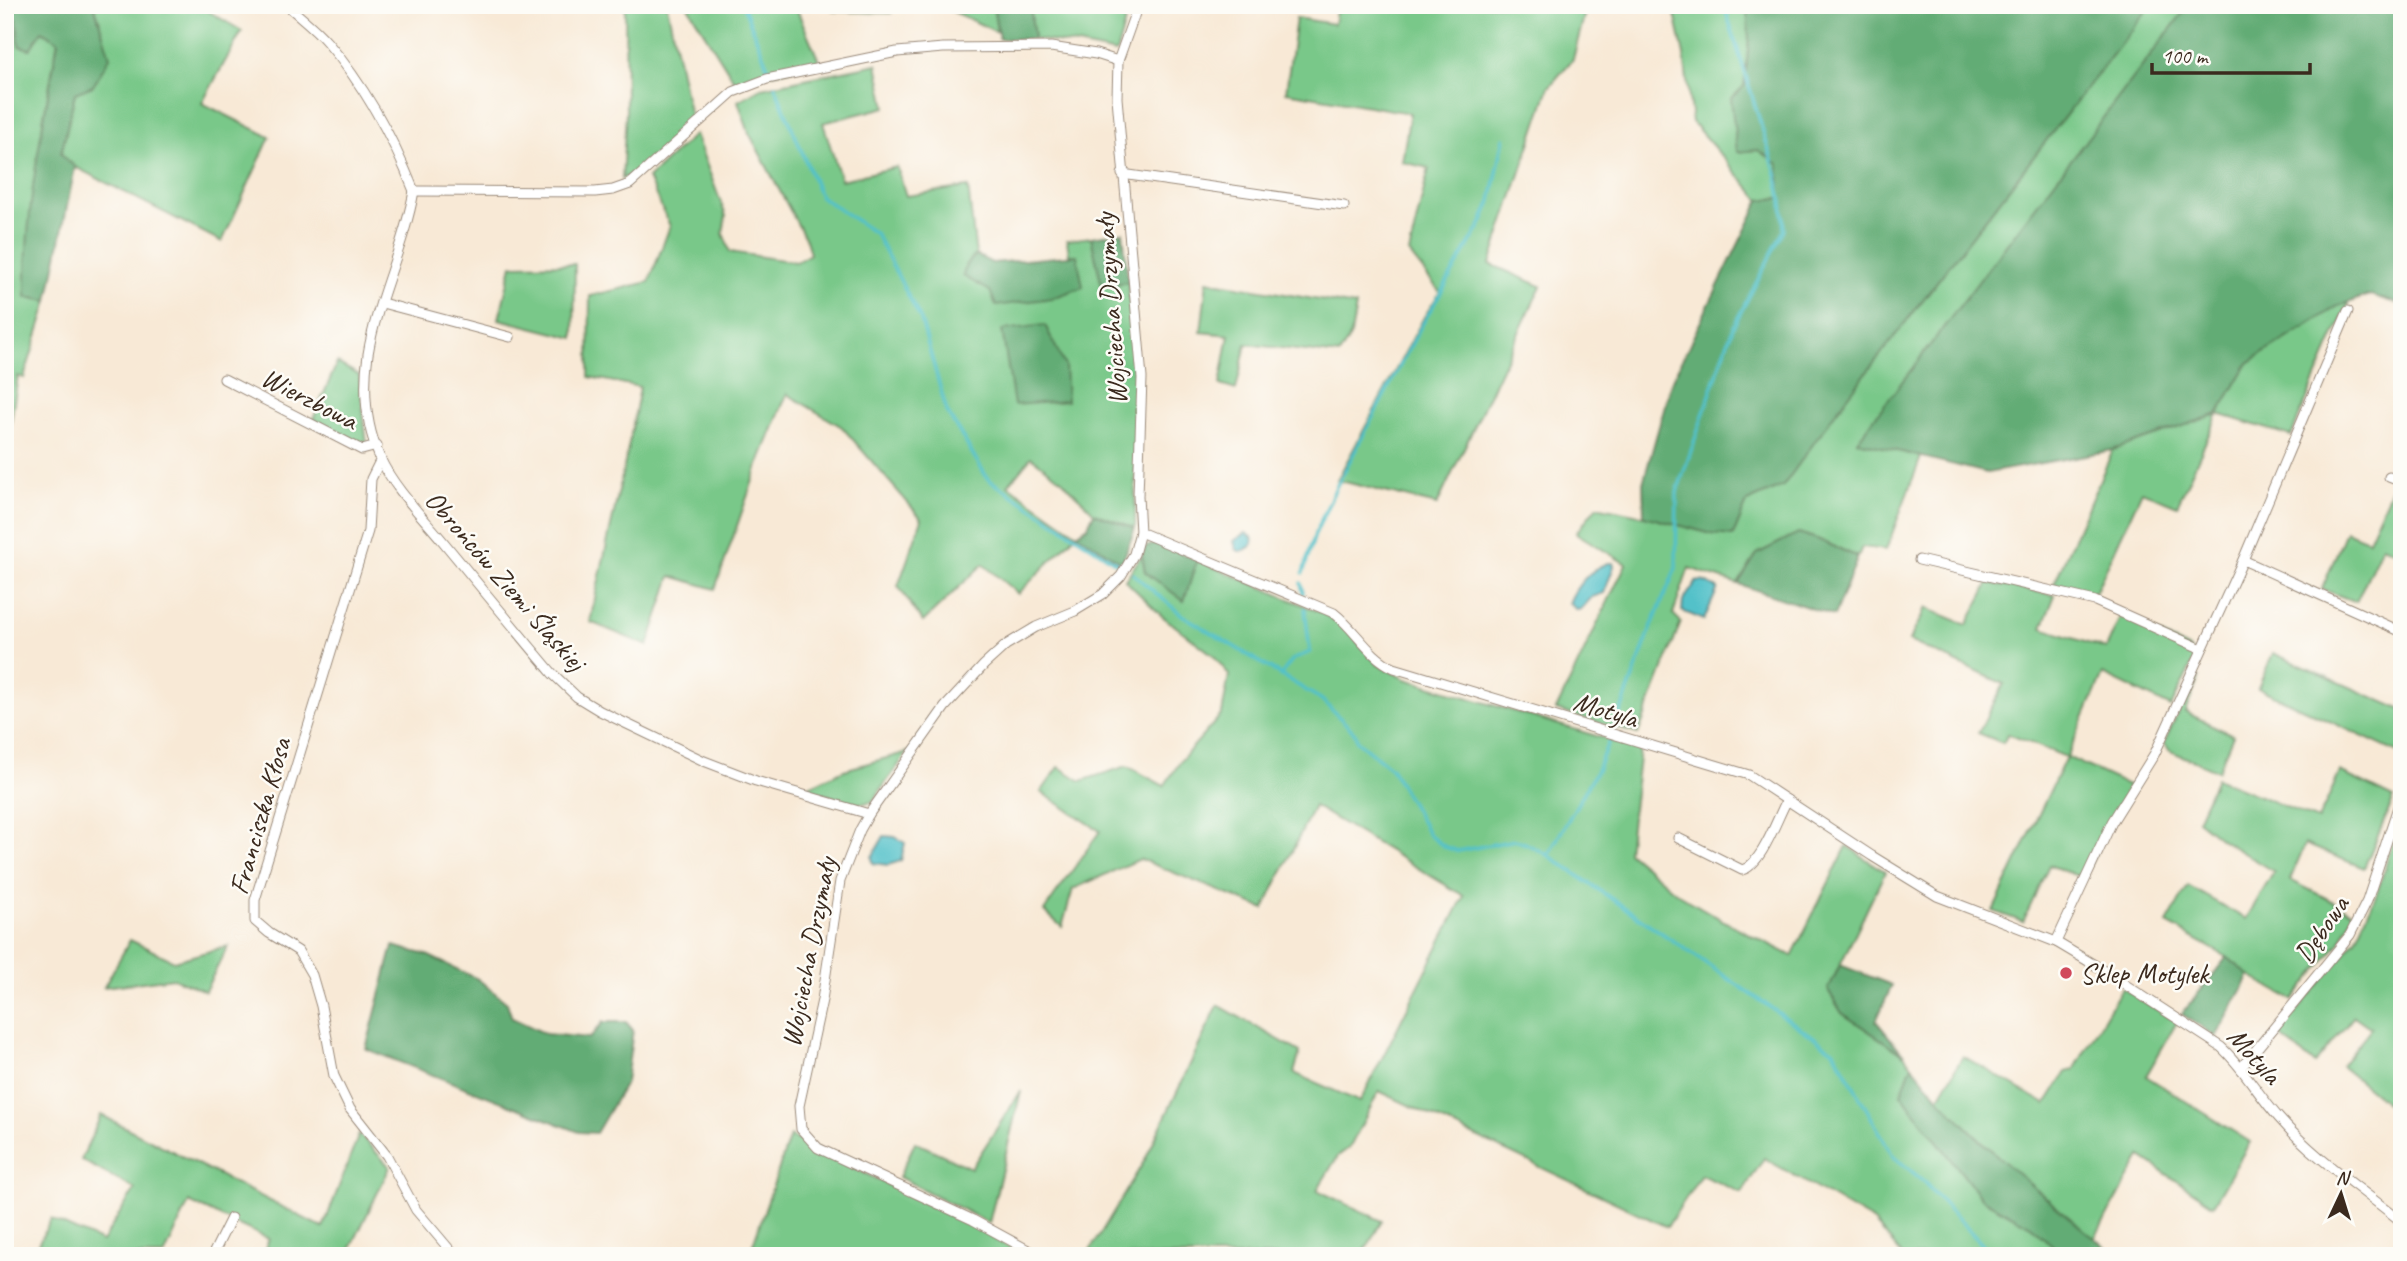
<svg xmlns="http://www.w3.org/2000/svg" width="2407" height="1261" viewBox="0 0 2407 1261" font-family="Caveat,sans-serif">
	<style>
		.green { fill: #79c889; stroke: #5a7954; stroke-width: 2 }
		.forest { fill: #62ac75; stroke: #4e6b4a; stroke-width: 2 }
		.water { fill: #53c1c9; stroke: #477674; stroke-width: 2 }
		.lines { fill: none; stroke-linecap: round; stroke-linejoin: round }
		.stream { stroke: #53c1c9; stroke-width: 3.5 }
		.minor-casing { stroke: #9a8a7a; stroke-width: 11 }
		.minor { stroke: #fff; stroke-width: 9 }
		.poi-dot { fill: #d1495b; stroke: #fdfcf7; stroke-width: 2.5 }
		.labels { text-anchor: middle; stroke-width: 5; stroke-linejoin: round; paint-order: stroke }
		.street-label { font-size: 28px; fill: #3b2a1e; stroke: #fdfcf7 }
		.poi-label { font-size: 28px; fill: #3b2a1e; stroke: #fdfcf7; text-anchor: start }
	</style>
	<rect width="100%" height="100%" fill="#fdfcf7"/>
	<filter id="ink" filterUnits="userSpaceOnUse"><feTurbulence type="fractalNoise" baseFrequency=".0143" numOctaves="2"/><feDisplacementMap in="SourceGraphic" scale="14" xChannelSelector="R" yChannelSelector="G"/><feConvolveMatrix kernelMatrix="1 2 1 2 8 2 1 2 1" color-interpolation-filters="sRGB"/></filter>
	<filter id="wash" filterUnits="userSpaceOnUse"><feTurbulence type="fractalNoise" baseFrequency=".00686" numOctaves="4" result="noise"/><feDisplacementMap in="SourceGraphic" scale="28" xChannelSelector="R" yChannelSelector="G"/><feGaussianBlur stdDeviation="1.57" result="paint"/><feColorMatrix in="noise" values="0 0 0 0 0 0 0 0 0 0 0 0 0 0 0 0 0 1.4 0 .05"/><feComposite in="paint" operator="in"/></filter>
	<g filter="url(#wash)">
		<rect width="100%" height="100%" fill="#f8e9d6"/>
		<g class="green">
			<path d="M94 5H198L242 31 202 103 270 137 222 242 75 167 61 154 75 93 100 22Z"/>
			<path d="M625 5H667L691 121 643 168 622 179 626 112Z"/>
			<path d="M687 5H795L820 63 735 82Z"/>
			<path d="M831 5H894L891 13 833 11Z"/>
			<path d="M939 5H993L997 32Z"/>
			<path d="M1030 5H1130L1116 53 1077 45 1034 39Z"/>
			<path d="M1337 5H1587L1573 59 1549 87 1490 264 1541 286 1437 505 1337 480 1424 317 1440 292 1409 253 1429 168 1402 162 1410 113 1286 92 1296 18 1334 24Z"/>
			<path d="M1673 5H1747L1749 39 1737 152 1758 150 1778 164 1781 198 1760 200 1692 122 1684 55Z"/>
			<path d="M2151 5H2189L1858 441 1921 457 1886 550 1862 547 1858 557 1817 539 1799 533 1757 554 1738 584 1689 568 1673 614 1681 622 1638 734 1556 710 1626 564 1576 533 1597 506 1644 516 1712 534 1733 536 1747 502 1783 486 1836 412Z"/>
			<path d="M5 16 42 31 58 41 43 121 26 297 48 301 24 378 18 376 5 459Z"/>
			<path d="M877 64 886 107 823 123 841 180 897 167 906 196 968 187 976 255 966 264 964 276 1077 255H1069L1067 240 1091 237 1102 286 1128 282 1136 391 1135 528 1094 513 1063 481 1031 457 1008 485 1077 534 1018 594 983 564 923 622 898 586 922 519 842 427 787 394 760 460 715 589 671 576 648 646 590 622C606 544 626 466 640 387L589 377 590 296 649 282 670 226 648 178 695 134 726 216 723 233 730 252 796 262 810 254 806 240 749 133 738 101 761 88Z"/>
			<path d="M575 264 574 338 499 319 512 265Z"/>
			<path d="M1207 281 1356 306 1351 335 1339 355 1246 344 1236 390 1220 385 1229 335 1201 332Z"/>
			<path d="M2349 302 2291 436 2218 414 2177 506 2142 491 2094 595 2053 586 2113 450 2218 414 2248 363 2338 306Z"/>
			<path d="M337 363 359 375 367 445 360 444 313 419Z"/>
			<path d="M2402 465V554L2382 546 2356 602 2322 589 2346 531 2368 540Z"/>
			<path d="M1142 555 1145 572 1184 600 1197 560 1322 613 1346 628 1378 665 1406 679 1640 749 1628 852 1678 894 1724 921 1792 956 1847 846 1885 872 1828 990 1842 1013 1904 1055 1912 1065 1901 1094 1982 1199 2031 1226 2064 1256H1903L1874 1222 1764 1158 1742 1193 1701 1175 1667 1227 1379 1091 1350 1147 1338 1156 1317 1190 1382 1221 1362 1256H1087L1146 1158 1218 1005 1300 1052 1294 1073 1360 1102 1464 896 1314 806 1264 909 1140 859 1073 889 1062 927 1044 911 1100 831 1041 792 1059 767 1081 781 1127 766 1164 786 1182 759 1222 714 1229 675 1213 655 1162 616 1125 580Z"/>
			<path d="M1989 583 2055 595 2042 628 2106 649 2121 615 2190 649 2196 656 2171 707 2103 674 2067 757 2130 786 2083 878 2049 865 2023 922 1993 911 2066 757 2008 734 2003 743 1978 733 2004 684 1909 641 1926 608 1967 625Z"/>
			<path d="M2273 653 2402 710V755L2258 688Z"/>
			<path d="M2194 678H2199L2185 712 2233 735 2218 771 2170 751 2164 743Z"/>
			<path d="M908 752 872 802 857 804 805 788 844 770Z"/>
			<path d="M2340 772 2394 798 2364 868 2305 844 2290 880 2354 912 2340 942 2293 1000 2250 976 2227 957 2167 923 2188 886 2246 919 2274 872 2222 840 2197 820 2216 778 2318 820Z"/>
			<path d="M2402 812V1116L2341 1066 2371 1028 2354 1016 2315 1064 2278 1034 2356 939 2377 893Z"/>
			<path d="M130 940 174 961 228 946 205 991 173 978 104 987Z"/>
			<path d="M2122 988 2177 1022 2146 1076 2250 1142 2213 1205 2141 1157 2094 1239 2009 1167 1938 1099 1963 1056 2046 1104 2066 1072 2074 1070Z"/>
			<path d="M1021 1091 989 1223 899 1177 915 1142 971 1168Z"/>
			<path d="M101 1115 323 1228 359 1134 390 1167 347 1256H262L269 1239 189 1202 164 1256H32L51 1219 102 1242 135 1189 81 1160Z"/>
			<path d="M790 1136 973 1227 1025 1256H749Z"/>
		</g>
		<g class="forest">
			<path d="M5 5H94L110 57 93 86 75 93 61 154 75 167 48 301 26 297C24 211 43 125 58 41L42 31 30 49 19 46 17 19 5 16Z"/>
			<path d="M993 5H1030L1034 39H999Z"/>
			<path d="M1747 5H2151L1836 412 1783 486 1747 502 1733 536 1712 534 1644 516 1643 483 1672 380 1760 200 1781 198 1778 164 1758 150 1737 152 1731 99 1745 85 1749 39Z"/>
			<path d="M2189 5H2402V305L2370 295 2338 306 2248 363 2218 414 2113 450 1987 473 1857 441Z"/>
			<path d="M1123 232 1128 282 1102 286 1091 237Z"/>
			<path d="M976 255 992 263 1077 255 1083 287 1052 298 996 306 990 291 963 276 966 264Z"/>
			<path d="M1045 325 1065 366 1067 401 1014 405 1002 330Z"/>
			<path d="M1094 513 1135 528 1122 563 1077 534 1088 526Z"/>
			<path d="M1798 533 1817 539 1858 557 1834 616 1738 584 1757 554Z"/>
			<path d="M1158 543 1197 560 1184 601 1145 572 1142 555 1145 547Z"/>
			<path d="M393 946 427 955 478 979 507 1003 512 1018 546 1034 590 1038 603 1022H626L633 1030 626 1082 596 1133 579 1132 366 1049Z"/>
			<path d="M2227 957 2250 976 2216 1037 2182 1014Z"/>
			<path d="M1840 965 1892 985 1876 1021 1904 1055 1842 1013 1828 990Z"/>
			<path d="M1912 1065C1948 1113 1992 1152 2038 1191 2064 1213 2090 1236 2118 1256H2064L2031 1226 1982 1199 1901 1094Z"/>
		</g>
		<g class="water">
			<path d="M1246 533 1252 537 1253 542 1251 546 1241 552 1236 549 1234 541Z"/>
			<path d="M1608 563H1613L1614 566 1604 593 1592 597 1581 609 1577 610 1569 603C1576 586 1590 569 1608 563Z"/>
			<path d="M1702 581 1718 588 1704 620 1682 611 1683 601 1696 582Z"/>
			<path d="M884 836 895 837 905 843 901 861 888 865 873 863 872 857Z"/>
		</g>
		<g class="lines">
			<g class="stream">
				<path d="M743 5 769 70"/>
				<path d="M775 86 820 196 876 234 921 320 947 412 988 479 1118 564"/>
				<path d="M1303 573 1315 534 1336 487 1420 328 1482 223 1491 201 1504 138"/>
				<path d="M1133 574 1182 615 1322 700 1355 733 1357 741 1391 768 1429 835 1445 847 1458 851 1515 840 1527 844 1548 855 1834 1051 1893 1156 1921 1179 1979 1241 1995 1256"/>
				<path d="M1301 583 1303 593"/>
				<path d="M1280 676 1292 660 1310 652 1305 609"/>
				<path d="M1615 727 1651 628 1676 568 1677 492 1733 327 1784 230 1782 200 1775 170 1724 5"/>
				<path d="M1548 855 1597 770 1608 743"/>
			</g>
		</g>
	</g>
	<g filter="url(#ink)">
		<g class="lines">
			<defs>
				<g id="minor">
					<path d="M287 5C300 17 315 28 327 42 364 85 393 138 414 191"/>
					<path d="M1122 174 1344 206"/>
					<path d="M414 191C404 247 377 299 368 354 363 389 366 426 380 458 394 488 420 514 441 539 478 584 515 629 553 674L577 697 600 711 704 761 756 781 869 814"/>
					<path d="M414 191 595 192 613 190 630 184 733 92 767 79 897 52 943 48 1051 47 1096 54 1118 61"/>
					<path d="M382 303 510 337"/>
					<path d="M224 379 362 450 377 446"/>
					<path d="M381 459 371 479 368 531 255 900V921L269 933 298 951 312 975 321 1006 334 1076 350 1109 387 1156 416 1210 455 1256"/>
					<path d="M2389 477 2402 482"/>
					<path d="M1140 532 1334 613C1356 630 1368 656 1394 668L1749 775 1872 856 1937 896 2056 942 2098 967 2221 1047C2244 1068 2258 1095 2279 1118 2314 1158 2360 1188 2402 1222"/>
					<path d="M1919 560 2095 601 2202 649"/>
					<path d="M2243 560 2402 632"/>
					<path d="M1678 838 1742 870C1762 865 1777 818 1787 800"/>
					<path d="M2056 942 2112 822 2155 753 2243 560 2348 311"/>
					<path d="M2241 1068 2350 935 2367 901 2402 795"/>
					<path d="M212 1256 231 1218"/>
					<path d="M1035 1256 1030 1251 973 1220 818 1148 801 1129 799 1106 822 1000 840 881 860 830 869 814 945 707 984 665 1006 645 1036 627 1075 611 1103 594 1121 576 1134 554 1140 532 1138 496 1142 378 1117 98 1118 61 1138 5"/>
				</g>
			</defs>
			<use href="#minor" class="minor-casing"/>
			<use href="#minor" class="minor"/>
		</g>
	</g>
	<circle class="poi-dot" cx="2066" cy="973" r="7"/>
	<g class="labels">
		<g class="street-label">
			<text transform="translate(1110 309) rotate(-94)" y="10">Wojciecha Drzymały</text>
			<text transform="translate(310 398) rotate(27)" y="10">Wierzbowa</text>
			<text transform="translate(506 580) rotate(49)" y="10">Obrońców Ziemi Śląskiej</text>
			<text transform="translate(1606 709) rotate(17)" y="10">Motyla</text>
			<text transform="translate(259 816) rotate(-74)" y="10">Franciszka Kłosa</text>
			<text transform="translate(2321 929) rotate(-56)" y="10">Dębowa</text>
			<text transform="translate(808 952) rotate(-79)" y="10">Wojciecha Drzymały</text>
			<text transform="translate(2255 1055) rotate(48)" y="10">Motyla</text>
		</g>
		<g class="poi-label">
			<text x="2080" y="983">Sklep Motylek</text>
		</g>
	</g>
	<rect width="2407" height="1261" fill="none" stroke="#fdfcf7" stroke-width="28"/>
	<g transform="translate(2341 1194) rotate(4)" stroke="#fdfcf7" stroke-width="5" paint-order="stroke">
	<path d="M0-5L12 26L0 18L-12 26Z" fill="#3b2a1e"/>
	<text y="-10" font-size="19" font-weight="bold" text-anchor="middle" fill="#3b2a1e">N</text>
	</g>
	<path d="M2152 63v10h158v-10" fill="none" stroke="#3b2a1e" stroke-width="3.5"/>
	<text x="2162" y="63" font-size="21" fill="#3b2a1e" stroke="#fdfcf7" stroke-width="5" paint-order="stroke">100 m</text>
</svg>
